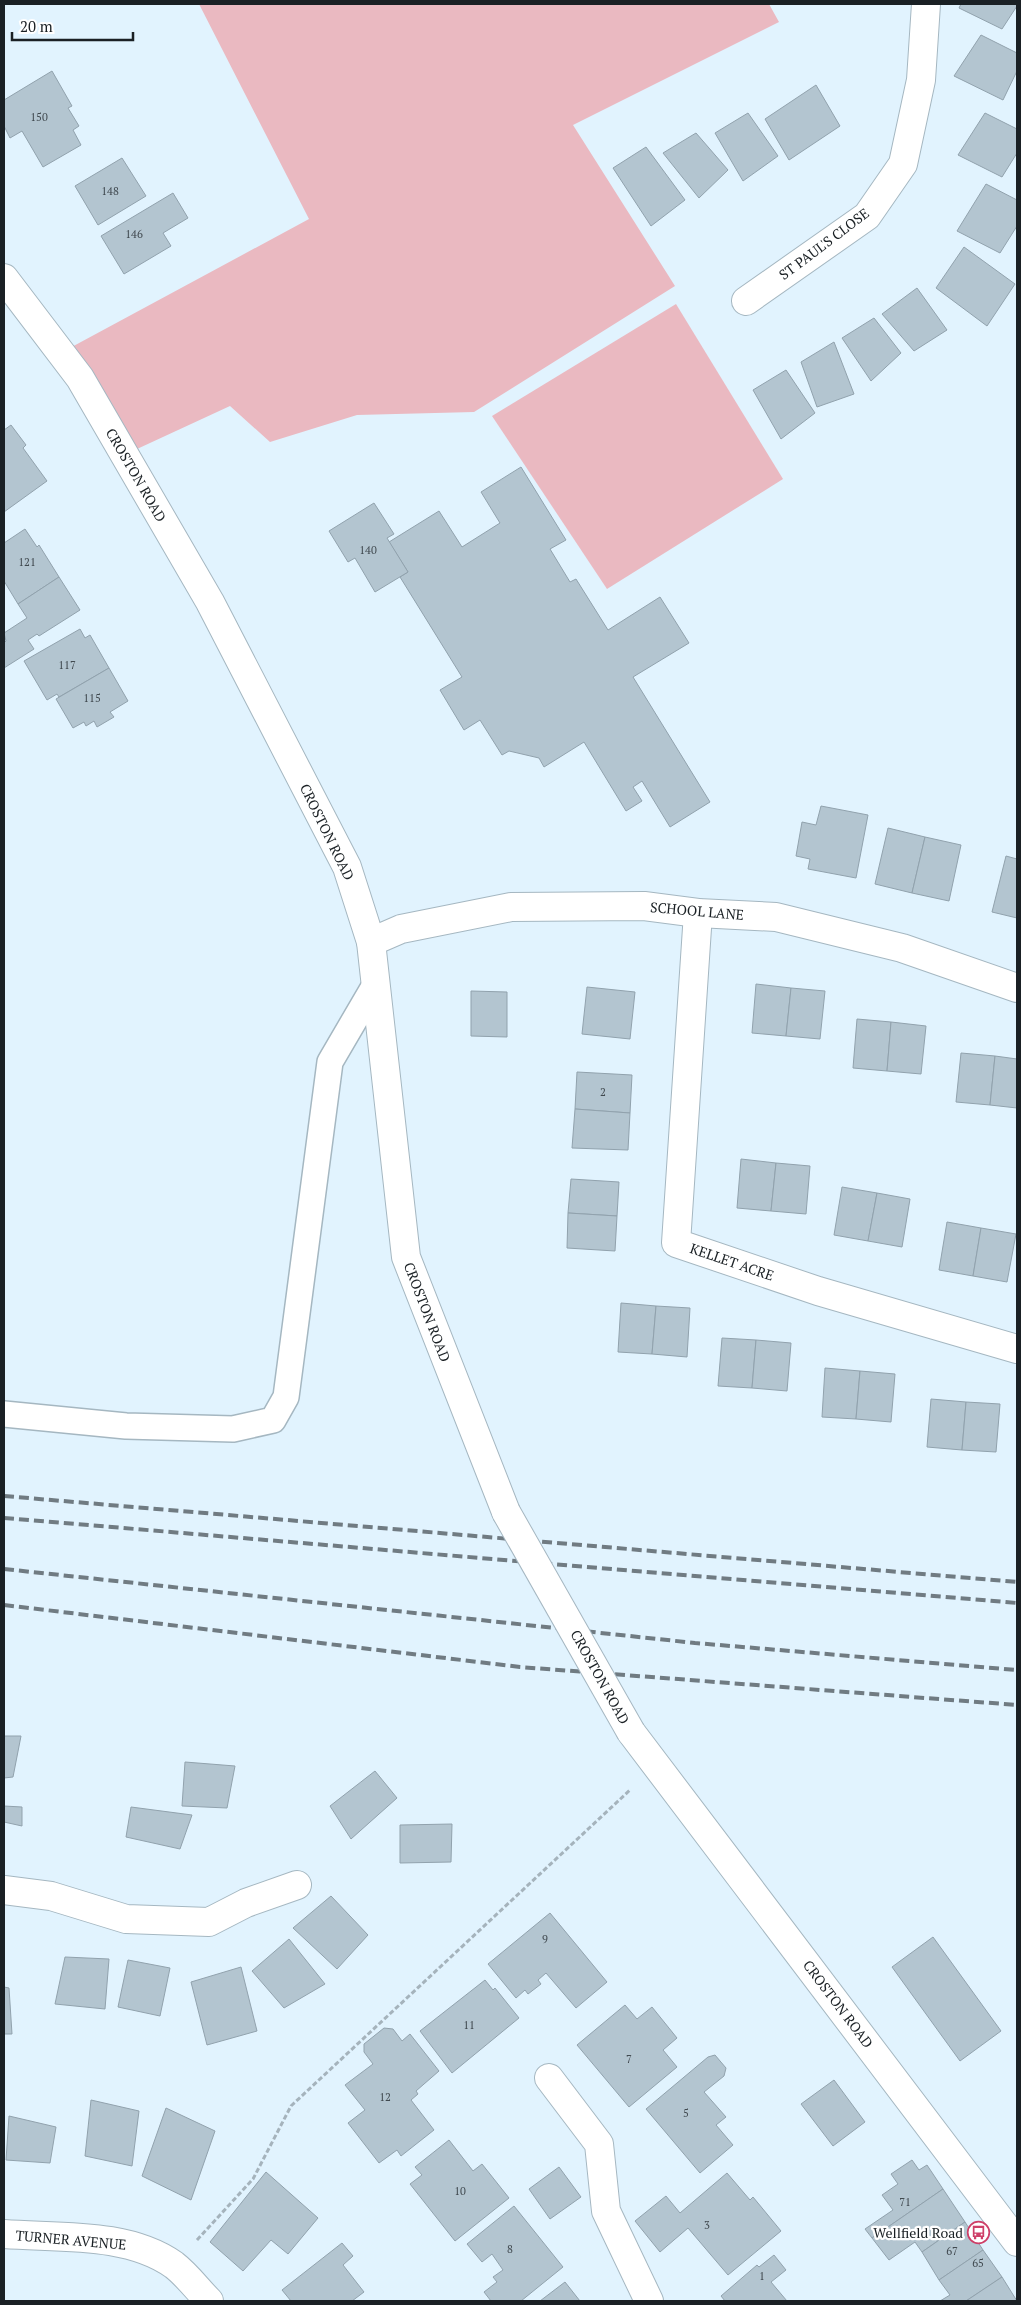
<svg xmlns="http://www.w3.org/2000/svg" width="1021" height="2305" viewBox="0 0 1021 2305" font-family="'PT Serif',serif">
	<style>
		.green { fill: #eab9c1 }
		.building { fill: #b3c5d0; stroke: #91a2ad }
		.lines { fill: none; stroke-linecap: round; stroke-linejoin: round }
		.service-casing { stroke: #a5b7c1; stroke-width: 28 }
		.minor-casing { stroke: #a5b7c1; stroke-width: 30 }
		.tertiary-casing { stroke: #a5b7c1; stroke-width: 30 }
		.path { stroke: #a5b3bc; stroke-width: 3; stroke-dasharray: 5 2.5; stroke-linecap: butt }
		.service { stroke: #fff; stroke-width: 25 }
		.minor { stroke: #fff; stroke-width: 28 }
		.tertiary { stroke: #fff; stroke-width: 28 }
		.rail { stroke: #707b82; stroke-width: 4; stroke-dasharray: 10 5; stroke-linecap: butt }
		.tertiary-bridge-casing { stroke: #a5b7c1; stroke-width: 30; stroke-linecap: butt }
		.tertiary-bridge { stroke: #fff; stroke-width: 28 }
		.labels { text-anchor: middle; stroke-width: 4.5; stroke-linejoin: round; paint-order: stroke }
		.number-label { font-size: 11px; fill: #40494f }
		.street-label { font-size: 14px; fill: #1a2024; stroke: #fff }
		.poi-label { font-size: 14px; fill: #1a2024; stroke: #fff; text-anchor: end }
	</style>
	<rect width="100%" height="100%" fill="#e1f3fe"/>
	<g class="green">
		<path d="M199 4H769L779 22 573 125 675 286 474 412 357 415 270 442 230 406 137 449 68 349 309 219Z"/>
		<path d="M676 304 783 479 607 589 492 416Z"/>
	</g>
	<g class="building">
		<path d="M961 4H1017V6L1002 29 959 8Z"/>
		<path d="M981 35 1017 53V71L1003 100 954 76Z"/>
		<path d="M52 71 72 106 68 108 79 126 73 130 81 145 43 167 22 131 10 138 4 126V100Z"/>
		<path d="M816 85 840 126 789 160 765 119Z"/>
		<path d="M748 113 778 156 743 181 715 133Z"/>
		<path d="M985 113 1017 129V153L1002 177 958 155Z"/>
		<path d="M696 133 728 170 699 198 663 153Z"/>
		<path d="M646 147 685 200 651 226 613 168Z"/>
		<path d="M122 158 146 196 98 225 75 186Z"/>
		<path d="M986 184 1017 200V226L1000 253 957 231Z"/>
		<path d="M173 193 188 218 163 233 171 246 124 274 101 236Z"/>
		<path d="M964 247 1015 284 987 326 936 288Z"/>
		<path d="M917 288 947 330 914 351 882 314Z"/>
		<path d="M874 318 901 353 871 381 842 338Z"/>
		<path d="M834 342 854 394 817 407 801 362Z"/>
		<path d="M786 370 815 413 781 439 753 390Z"/>
		<path d="M11 425 26 445 23 448 47 481 4 512V430Z"/>
		<path d="M521 467 566 540 550 549 570 582 576 579 608 630 660 597 689 643 633 677 710 802 670 827 642 781 633 787 642 801 626 811 584 742 544 767 539 758 509 751 502 755 480 720 464 730 440 690 462 677 400 577 408 572 389 542 439 511 462 547 500 523 481 492Z"/>
		<path d="M374 503 394 534 387 538 408 572 375 592 355 558 348 562 329 531Z"/>
		<path d="M25 529 37 547 39 545 59 577 18 604 4 581V543Z"/>
		<path d="M59 577 80 610 39 636 37 634 28 640 34 649 4 668V643L6 641 4 633 27 618 18 604Z"/>
		<path d="M80 629 85 638 90 635 109 668 59 697 57 694 47 700 24 661Z"/>
		<path d="M109 668 128 701 110 712 114 717 97 727 94 721 86 726 84 722 73 728 56 699Z"/>
		<path d="M821 806 868 815 856 878 808 869 810 859 796 856 802 822 816 825Z"/>
		<path d="M888 828 925 837 912 893 875 884Z"/>
		<path d="M925 837 961 845 949 901 912 893Z"/>
		<path d="M1006 856 1017 859V918L992 912Z"/>
		<path d="M756 984 791 988 786 1036 752 1033Z"/>
		<path d="M587 987 635 992 630 1039 582 1034Z"/>
		<path d="M791 988 825 991 820 1039 786 1036Z"/>
		<path d="M471 991 507 992V1037L471 1036Z"/>
		<path d="M857 1019 891 1022 887 1071 853 1068Z"/>
		<path d="M891 1022 926 1026 921 1074 887 1071Z"/>
		<path d="M961 1053 995 1056 990 1105 956 1102Z"/>
		<path d="M995 1056 1017 1059V1108L990 1105Z"/>
		<path d="M577 1072 632 1075 630 1113 575 1109Z"/>
		<path d="M575 1109 630 1113 628 1150 572 1148Z"/>
		<path d="M741 1159 776 1163 771 1211 737 1208Z"/>
		<path d="M776 1163 810 1166 806 1214 771 1211Z"/>
		<path d="M571 1179 619 1182 617 1216 568 1213Z"/>
		<path d="M842 1187 877 1193 868 1241 834 1235Z"/>
		<path d="M877 1193 910 1199 902 1247 868 1241Z"/>
		<path d="M568 1213 617 1216 615 1251 567 1248Z"/>
		<path d="M947 1222 981 1228 973 1276 939 1270Z"/>
		<path d="M981 1228 1016 1234 1007 1282 973 1276Z"/>
		<path d="M621 1303 656 1306 652 1354 618 1352Z"/>
		<path d="M656 1306 690 1308 687 1357 652 1354Z"/>
		<path d="M722 1338 756 1340 752 1388 718 1386Z"/>
		<path d="M756 1340 791 1343 787 1391 752 1388Z"/>
		<path d="M825 1368 860 1371 856 1419 822 1417Z"/>
		<path d="M860 1371 895 1374 891 1422 856 1419Z"/>
		<path d="M931 1399 966 1402 962 1450 927 1447Z"/>
		<path d="M966 1402 1000 1404 996 1452 962 1450Z"/>
		<path d="M4 1736H21L13 1777 4 1778Z"/>
		<path d="M185 1762 235 1766 227 1808 182 1806Z"/>
		<path d="M375 1771 397 1798 351 1839 330 1806Z"/>
		<path d="M4 1806 22 1807V1826L4 1822Z"/>
		<path d="M131 1807 192 1815 180 1849 126 1837Z"/>
		<path d="M452 1824 451 1862 400 1863V1825Z"/>
		<path d="M331 1896 368 1935 337 1969 293 1928Z"/>
		<path d="M550 1913 607 1982 576 2008 546 1973 538 1980 541 1984 528 1994 525 1990 516 1998 488 1964Z"/>
		<path d="M933 1937 1001 2031 960 2061 892 1967Z"/>
		<path d="M289 1939 325 1984 284 2008 252 1971Z"/>
		<path d="M65 1957 109 1959 105 2009 55 2004Z"/>
		<path d="M128 1960 170 1968 160 2016 118 2007Z"/>
		<path d="M241 1967 257 2031 207 2045 191 1982Z"/>
		<path d="M485 1980 493 1990 495 1988 519 2018 452 2073 420 2031Z"/>
		<path d="M4 1987 9 1988 12 2034H4Z"/>
		<path d="M625 2005 637 2019 652 2007 677 2038 663 2050 677 2067 629 2107 577 2045Z"/>
		<path d="M384 2028 393 2029 402 2041 410 2034 439 2071 416 2091 418 2094 411 2100 434 2130 401 2156 397 2150 379 2163 348 2123 365 2110 345 2085 373 2064 364 2052V2044Z"/>
		<path d="M715 2055 726 2068 724 2076 704 2092 726 2117 716 2125 733 2145 700 2173 646 2109 708 2057Z"/>
		<path d="M834 2080 865 2122 833 2146 801 2104Z"/>
		<path d="M91 2100 139 2111 132 2166 85 2156Z"/>
		<path d="M166 2108 215 2131 191 2200 142 2176Z"/>
		<path d="M9 2116 56 2127 50 2163 6 2160Z"/>
		<path d="M449 2140 473 2171 482 2164 509 2198 455 2241 410 2184 422 2175 415 2167Z"/>
		<path d="M912 2160 919 2170 927 2165 943 2189 872 2238 865 2229 893 2210 882 2195 898 2184 891 2174Z"/>
		<path d="M559 2167 581 2197 550 2219 529 2189Z"/>
		<path d="M266 2172 318 2218 288 2254 271 2240 243 2271 210 2242Z"/>
		<path d="M727 2173 750 2200 753 2197 781 2231 728 2275 688 2228 660 2252 635 2221 666 2196 680 2213Z"/>
		<path d="M943 2189 965 2222 922 2252 915 2242 889 2260 872 2238Z"/>
		<path d="M514 2206 563 2267 521 2301H491L484 2292 497 2282 493 2277 503 2270 492 2254 482 2262 467 2244Z"/>
		<path d="M965 2222 983 2250 939 2280 922 2252Z"/>
		<path d="M342 2243 353 2256 343 2265 364 2292 352 2301H291L282 2290Z"/>
		<path d="M983 2250 1002 2277 966 2301H940L950 2295 939 2280Z"/>
		<path d="M774 2255 786 2270 771 2282 787 2301H725L721 2296 757 2265 759 2267Z"/>
		<path d="M1002 2277 1017 2301H966Z"/>
		<path d="M565 2282 580 2301H540Z"/>
	</g>
	<g class="lines">
		<defs>
			<path id="service" d="M4 1414 126 1426 233 1429 273 1420 286 1397 330 1062 375 985"/>
			<g id="minor">
				<path d="M746 301 867 216 903 164 921 80 926 4"/>
				<path d="M698 913 676 1243 818 1291 1017 1349"/>
				<path d="M371 942 401 929 511 907 644 906 698 913 776 917 902 948 1017 988"/>
				<path d="M4 1890 51 1896 126 1919 209 1922 246 1903 297 1885"/>
				<path d="M549 2078 599 2144 606 2211 649 2301"/>
				<path d="M4 2234C59 2238 128 2232 174 2265 187 2275 198 2290 209 2301"/>
			</g>
			<g id="tertiary">
				<path d="M4 278 80 378 210 602 347 867 371 942 406 1257 506 1512"/>
				<path d="M631 1732 1017 2242"/>
			</g>
		</defs>
		<use href="#service" class="service-casing"/>
		<use href="#minor" class="minor-casing"/>
		<use href="#tertiary" class="tertiary-casing"/>
		<path class="path" d="M197 2240 253 2179 291 2106 630 1790"/>
		<use href="#service" class="service"/>
		<use href="#minor" class="minor"/>
		<use href="#tertiary" class="tertiary"/>
		<g class="rail">
			<path d="M4 1496 1017 1582"/>
			<path d="M4 1518 1017 1603"/>
			<path d="M4 1569 695 1643 1017 1670"/>
			<path d="M4 1605 520 1667 1017 1705"/>
		</g>
		<defs>
			<path id="tertiary-bridge" d="M506 1512 631 1732"/>
		</defs>
		<use href="#tertiary-bridge" class="tertiary-bridge-casing"/>
		<use href="#tertiary-bridge" class="tertiary-bridge"/>
	</g>
	<defs>
		<symbol id="bus-ring" viewBox="-11 -11 22 22"><circle r="9.5" fill="#fff" stroke="#ce3f68" stroke-width="1.5"/><path d="M-5-6H5V4H4V6H2V4H-2V6H-4V4H-5ZM-3.5-4V0h7V-4ZM-3.5 1.2v1.5H-2V1.2ZM2 1.2v1.5H3.5V1.2Z" fill="#ce3f68"/></symbol>
	</defs>
	<g fill-rule="evenodd">
		<use href="#bus-ring" x="966" y="2220" width="25" height="25"/>
	</g>
	<g class="labels">
		<g class="number-label">
			<text x="39" y="121">150</text>
			<text x="110" y="195">148</text>
			<text x="134" y="238">146</text>
			<text x="368" y="554">140</text>
			<text x="27" y="566">121</text>
			<text x="67" y="669">117</text>
			<text x="92" y="702">115</text>
			<text x="603" y="1096">2</text>
			<text x="545" y="1943">9</text>
			<text x="469" y="2029">11</text>
			<text x="629" y="2063">7</text>
			<text x="385" y="2101">12</text>
			<text x="686" y="2117">5</text>
			<text x="460" y="2195">10</text>
			<text x="905" y="2206">71</text>
			<text x="707" y="2229">3</text>
			<text x="510" y="2253">8</text>
			<text x="952" y="2255">67</text>
			<text x="978" y="2267">65</text>
			<text x="762" y="2280">1</text>
		</g>
		<g class="street-label">
			<text transform="translate(824 244) rotate(-37)" y="5">ST PAUL'S CLOSE</text>
			<text transform="translate(136 475) rotate(60)" y="5">CROSTON ROAD</text>
			<text transform="translate(327 832) rotate(64)" y="5">CROSTON ROAD</text>
			<text transform="translate(697 911) rotate(5)" y="5">SCHOOL LANE</text>
			<text transform="translate(732 1262) rotate(19)" y="5">KELLET ACRE</text>
			<text transform="translate(427 1312) rotate(69)" y="5">CROSTON ROAD</text>
			<text transform="translate(600 1677) rotate(61)" y="5">CROSTON ROAD</text>
			<text transform="translate(838 2004) rotate(53)" y="5">CROSTON ROAD</text>
			<text transform="translate(71 2240) rotate(5)" y="5">TURNER AVENUE</text>
		</g>
		<g class="poi-label">
			<text x="963" y="2238">Wellfield Road</text>
		</g>
	</g>
	<rect width="1021" height="2305" fill="none" stroke="#1a2024" stroke-width="10"/>
	<path d="M12 32v8h121v-8" fill="none" stroke="#1a2024" stroke-width="2.5"/>
	<text x="20" y="32" font-size="15" fill="#1a2024" stroke="#ffffff" stroke-width="4" paint-order="stroke">20 m</text>
</svg>
